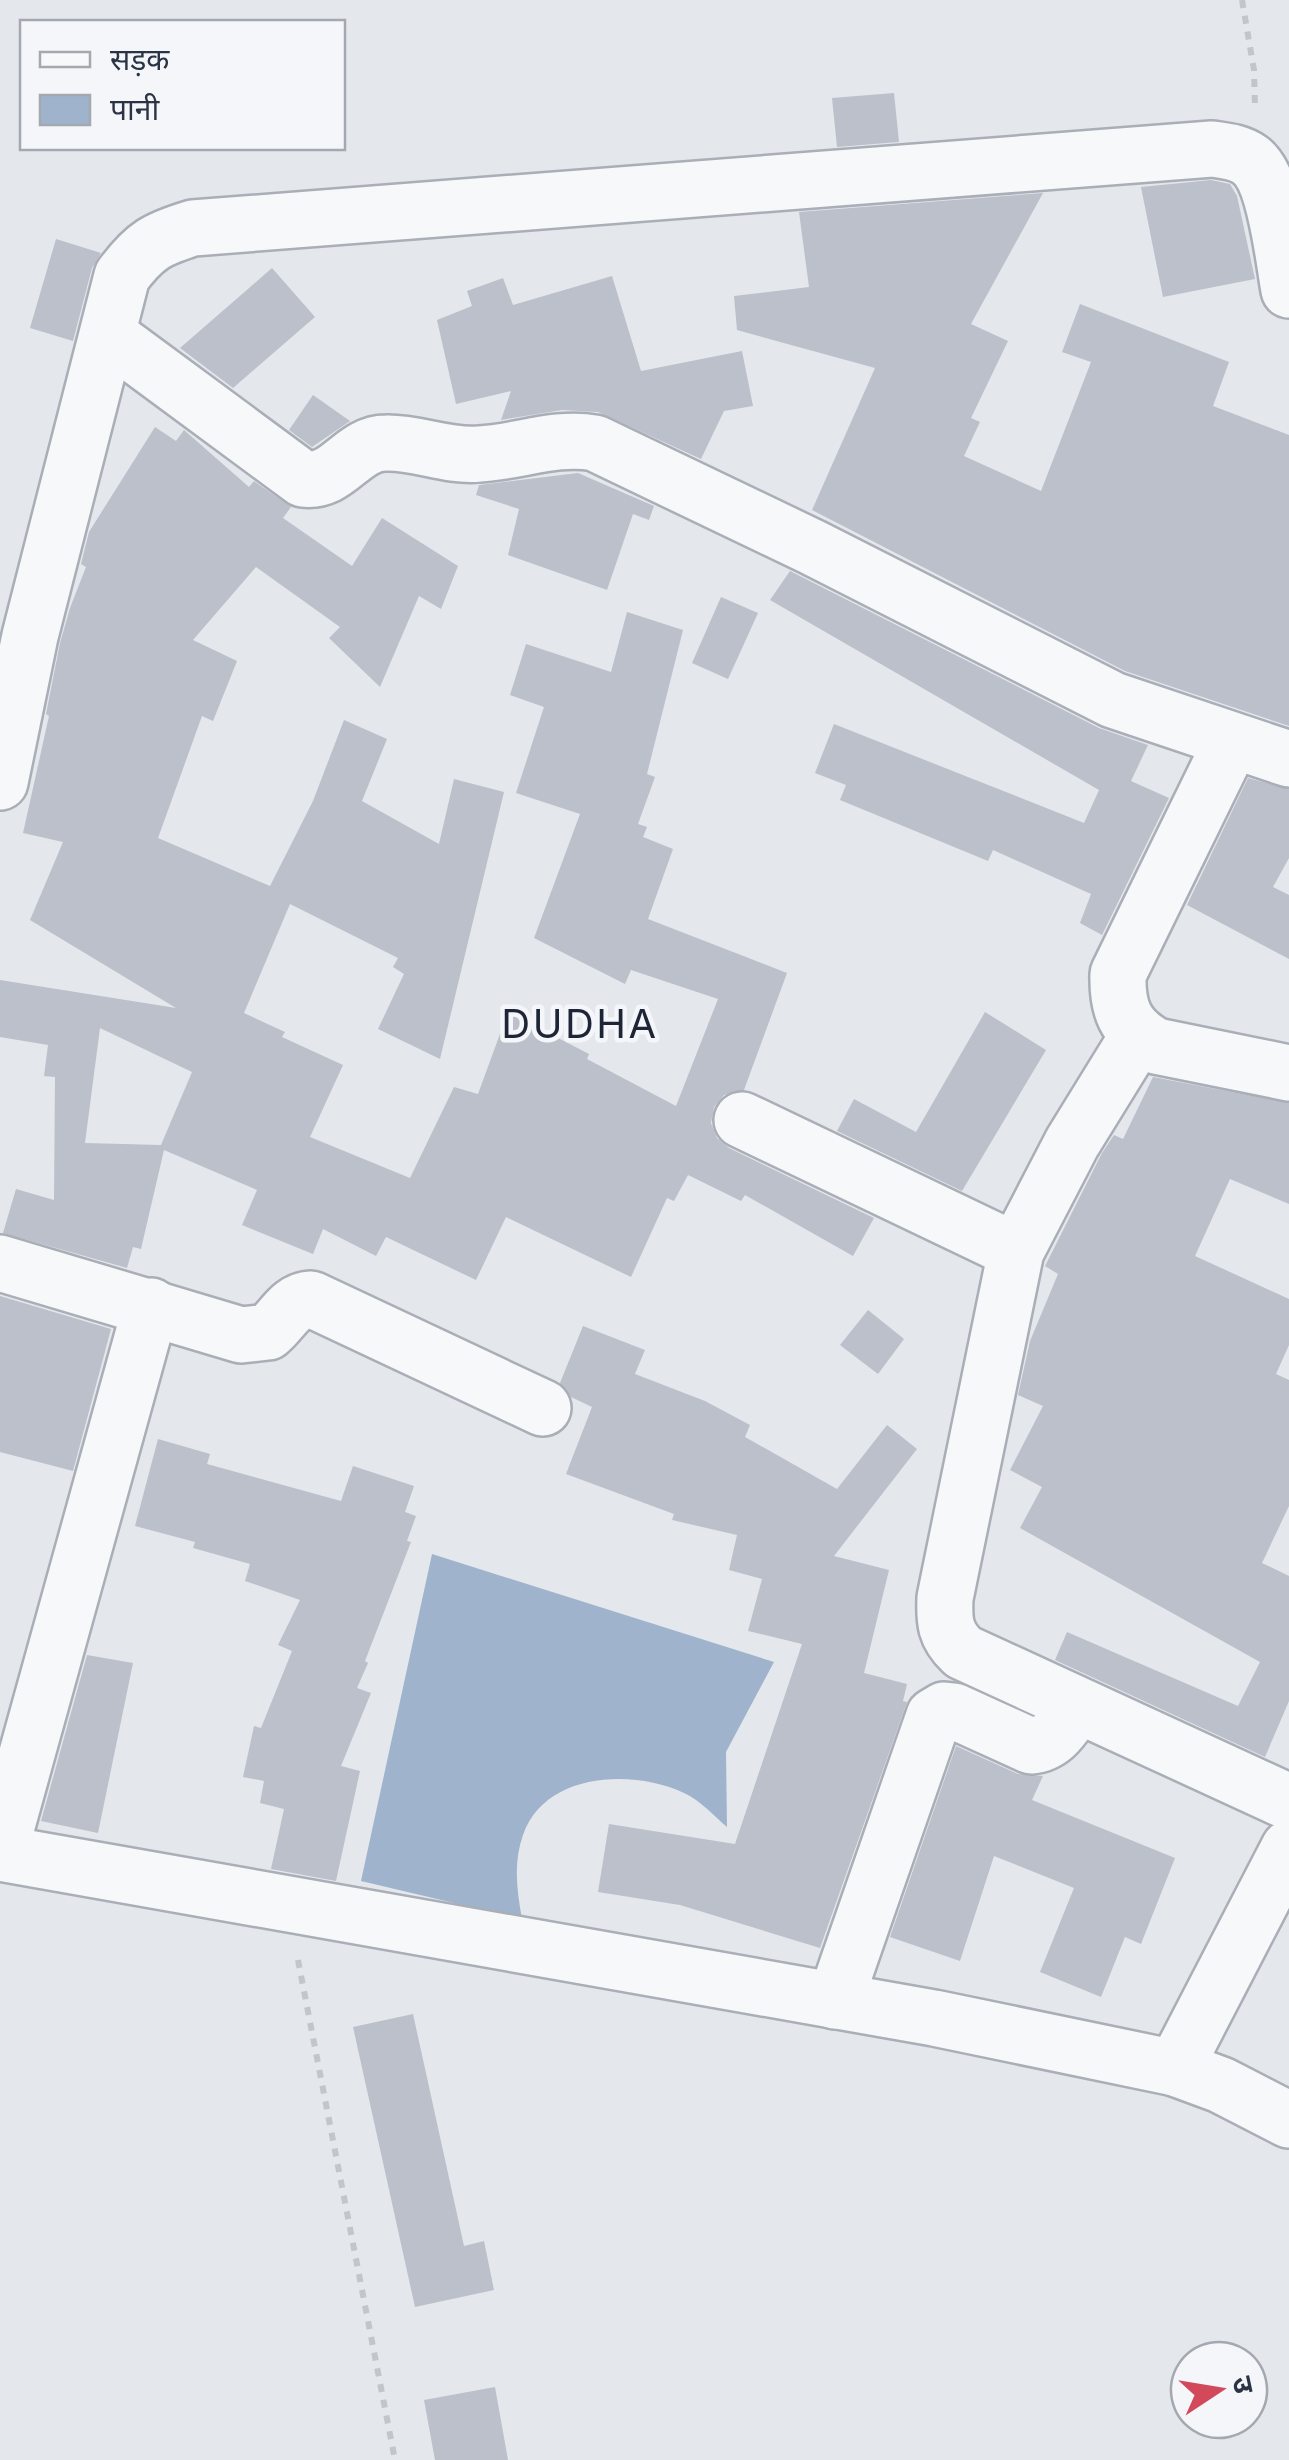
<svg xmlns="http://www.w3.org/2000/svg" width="1289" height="2460" viewBox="0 0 1289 2460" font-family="Inter,'Noto Sans Devanagari',sans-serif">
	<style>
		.water { fill: #9fb4cc }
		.building { fill: #bbc0ca; fill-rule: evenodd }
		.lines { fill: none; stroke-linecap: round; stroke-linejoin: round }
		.minor-casing { stroke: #a9aeb7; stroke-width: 60 }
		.tertiary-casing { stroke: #a9aeb7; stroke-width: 60 }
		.path { stroke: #c2c5cb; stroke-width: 6; stroke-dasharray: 8 8; stroke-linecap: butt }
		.minor { stroke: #f7f8fa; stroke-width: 55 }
		.tertiary { stroke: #f7f8fa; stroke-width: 55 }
		.labels { text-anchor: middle; stroke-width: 9; stroke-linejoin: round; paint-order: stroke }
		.quarter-label { font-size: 40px; letter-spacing: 2.5px; fill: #1d2536; stroke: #f4f6f9 }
	</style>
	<rect width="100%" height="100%" fill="#e4e7ec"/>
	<path class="water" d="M432 1554 774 1662 726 1752 727 1827C714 1816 700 1800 684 1793 633 1769 545 1772 523 1835 513 1863 517 1891 522 1919L361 1881Z"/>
	<g class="building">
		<path d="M894 93 899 142 837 147 832 98Z"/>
		<path d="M1211 180 1230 184 1237 196 1255 279 1163 297 1141 187Z"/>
		<path d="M1043 193 971 324 1008 341 971 418 980 422 964 456 1041 491 1091 362 1062 352 1080 304 1229 362 1213 406 1289 435V726L1125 671 812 510 875 368 737 330 734 296 809 287 799 212Z"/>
		<path d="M56 239 101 253 92 268 73 341 30 328Z"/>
		<path d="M272 268 315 317 233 388 180 348Z"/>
		<path d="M612 276 641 371 742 351 753 406 724 411 701 459 598 412 562 410 501 420 511 391 456 404 437 320 472 306 467 291 503 278 513 305Z"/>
		<path d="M313 395 350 421 312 447 289 430Z"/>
		<path d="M155 427 176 441 184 430 249 487 254 481 291 507 283 518 352 566 382 518 458 566 441 609 419 596 380 687 329 638 340 627 256 567 193 640 237 661 213 721 202 716 158 838 270 886 313 801 344 720 387 739 362 801 439 844 454 779 504 792 440 1059 378 1029 404 974 393 967 398 958 290 904 244 1013 285 1032 282 1037 343 1065 310 1137 410 1178 454 1087 478 1094 508 1012 589 1054 587 1059 676 1106 718 999 631 970 625 984 534 938 580 814 516 793 544 707 510 695 526 644 611 672 627 612 683 630 647 774 655 777 638 824 647 827 643 837 673 849 648 919 787 973 744 1090 724 1095 714 1107 711 1123 717 1138 729 1148 874 1218 853 1256 745 1195 741 1201 688 1175 674 1201 667 1198 631 1277 506 1217 476 1280 386 1237 376 1256 323 1229 313 1254 242 1225 257 1190 164 1150 141 1249 133 1247 127 1268 3 1233 16 1189 54 1200 55 1077 44 1076 48 1045 0 1037V980L176 1008 30 920 63 842 23 833 49 716 46 714 60 643 70 608 86 567 81 564 89 532ZM100 1028 192 1072 161 1145 85 1143Z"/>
		<path d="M578 473 654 506 649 520 633 514 607 590 508 555 519 509 476 495 479 485Z"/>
		<path d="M790 571 1099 728 1148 745 1131 781 1169 798 1102 935 1080 923 1091 894 993 850 988 861 840 800 846 785 815 773 834 724 1084 823 1099 790 770 600Z"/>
		<path d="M721 597 758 613 728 679 692 663Z"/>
		<path d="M1248 778 1289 789V858L1273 887 1289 895V959L1187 905Z"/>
		<path d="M985 1012 1046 1050 962 1191 837 1131 854 1099 916 1132Z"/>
		<path d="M1153 1077 1289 1103V1204L1230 1179 1195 1256 1289 1299V1345L1276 1374 1289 1380V1506L1262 1563 1289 1576V1701L1265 1757 1055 1660 1067 1632 1238 1706 1260 1662 1020 1528 1042 1487 1010 1470 1043 1406 1018 1395 1030 1341 1058 1274 1045 1266 1102 1153 1114 1135 1123 1139Z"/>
		<path d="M0 1296 111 1329 73 1471 0 1452Z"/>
		<path d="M868 1310 904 1339 878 1374 840 1345Z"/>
		<path d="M583 1326 645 1350 635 1374 705 1401 750 1425 745 1437 837 1489 887 1425 917 1449 834 1556 889 1570 864 1673 907 1684 903 1701 907 1702 820 1948 680 1905 598 1892 609 1824 735 1844 802 1644 748 1631 762 1579 729 1570 737 1535 672 1520 674 1514 566 1474 592 1407 571 1397 560 1383Z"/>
		<path d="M158 1439 210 1454 207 1464 341 1501 353 1466 414 1486 405 1512 416 1516 407 1541 411 1542 365 1661 368 1663 357 1688 371 1693 341 1766 360 1771 336 1881 271 1869 284 1809 260 1803 264 1781 243 1777 254 1726 261 1728 292 1651 278 1645 300 1600 245 1581 250 1564 193 1548 195 1542 135 1526Z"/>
		<path d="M87 1655 133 1663 98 1833 41 1821Z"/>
		<path d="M956 1746 1018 1774 1043 1776 1032 1800 1175 1858 1141 1944 1125 1937 1101 1997 1040 1972 1074 1888 994 1856 960 1961 890 1937Z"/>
		<path d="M413 2014 464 2246 484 2241 494 2290 415 2307 353 2027Z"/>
		<path d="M495 2387 508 2460H435L424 2400Z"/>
	</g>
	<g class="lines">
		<defs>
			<g id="minor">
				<path d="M108 335 303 479C339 484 351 443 386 443 417 442 447 457 479 454 520 452 554 436 595 443L812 547 1113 700 1289 759"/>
				<path d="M1232 741 1118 974C1117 1009 1125 1029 1156 1046L1289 1073"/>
				<path d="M0 782 30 636 122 276C145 245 157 239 193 228L1212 149C1226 151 1239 152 1250 160 1276 179 1283 258 1289 290"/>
				<path d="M1138 1036 1072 1143 1016 1251 945 1598C944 1622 945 1635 963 1652L1289 1802"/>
				<path d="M742 1120 1016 1251"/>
				<path d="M0 1263 241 1335 268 1332C283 1320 290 1300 311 1299L543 1408"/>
				<path d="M0 1851 151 1306"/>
				<path d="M835 2001 934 1716 944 1710 954 1711 1031 1746C1055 1744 1064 1724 1077 1707"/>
				<path d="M1175 2068 1289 1848"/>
			</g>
			<path id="tertiary" d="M0 1853 934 2018 1175 2068 1221 2085 1289 2120"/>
		</defs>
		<use href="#minor" class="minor-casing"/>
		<use href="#tertiary" class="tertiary-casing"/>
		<g class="path">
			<path d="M1242 0 1254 70 1255 107"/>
			<path d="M298 1960 395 2460"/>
		</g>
		<use href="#minor" class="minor"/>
		<use href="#tertiary" class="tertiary"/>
	</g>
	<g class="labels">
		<g class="quarter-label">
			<text x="580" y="1038">DUDHA</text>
		</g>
	</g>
	<rect x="20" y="20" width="325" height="130" fill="#f4f6f9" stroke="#a4a8b1" stroke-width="2.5"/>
	<rect x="40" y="52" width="50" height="15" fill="#f7f8fa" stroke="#a4a8b1" stroke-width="2.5"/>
	<text x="110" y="70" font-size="30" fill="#2b3445">सड़क</text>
	<rect x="40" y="95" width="50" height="30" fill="#9fb4cc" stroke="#a4a8b1" stroke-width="2.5"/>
	<text x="110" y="120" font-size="30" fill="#2b3445">पानी</text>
	<g transform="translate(1219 2390) rotate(78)"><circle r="48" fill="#f4f6f9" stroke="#a4a8b1" stroke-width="2.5"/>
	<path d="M0-8L18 38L0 25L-18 38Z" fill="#d1495b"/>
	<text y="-15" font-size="28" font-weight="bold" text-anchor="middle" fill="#2b3445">उ</text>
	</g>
</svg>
